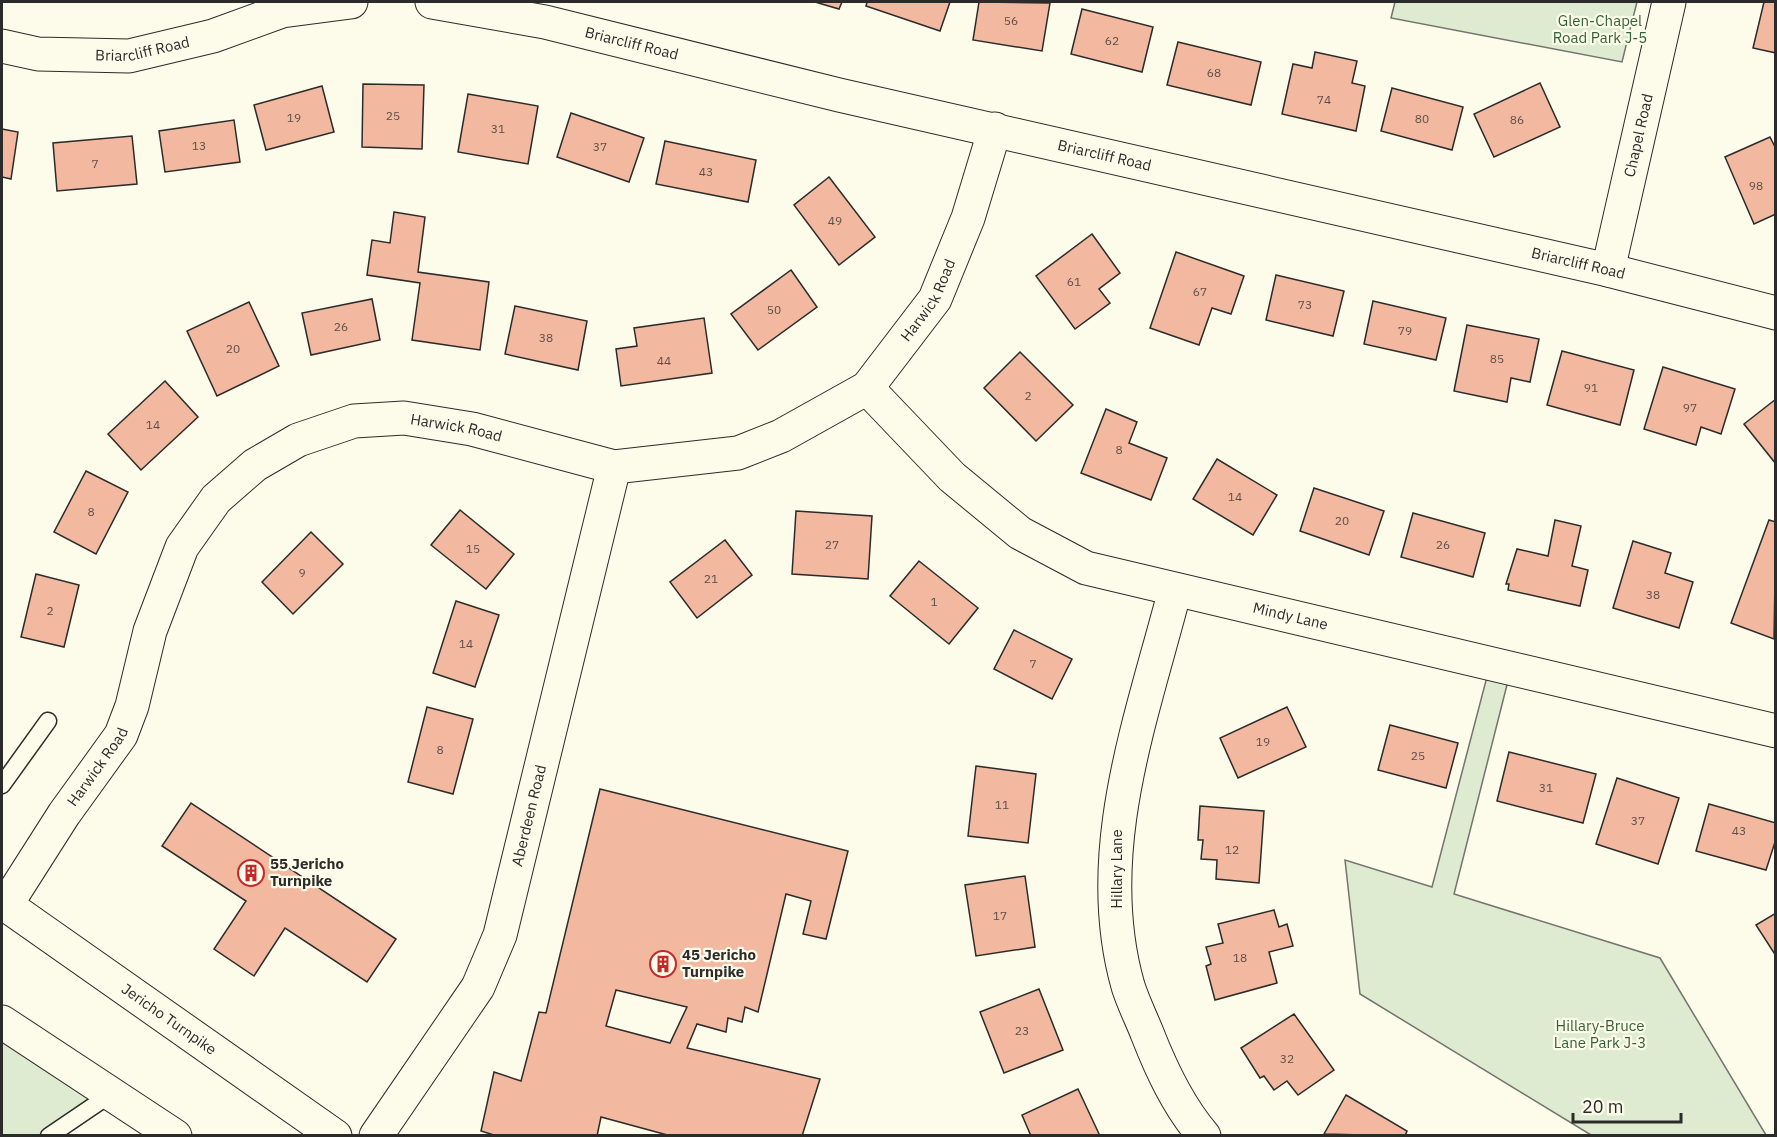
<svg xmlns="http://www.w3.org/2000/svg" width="1777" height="1137" viewBox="0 0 1777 1137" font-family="'IBM Plex Sans',sans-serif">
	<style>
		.green { fill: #deebd1; stroke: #74746e; stroke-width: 1.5 }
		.building { fill: #f2b8a0; stroke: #2b2b2b; stroke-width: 1.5; fill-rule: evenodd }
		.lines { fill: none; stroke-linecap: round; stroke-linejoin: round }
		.service-casing { stroke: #2b2b2b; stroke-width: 19 }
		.minor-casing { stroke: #2b2b2b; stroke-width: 35 }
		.primary-casing { stroke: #2b2b2b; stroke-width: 35 }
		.service { stroke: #fdfbea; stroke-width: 16 }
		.minor { stroke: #fdfbea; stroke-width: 33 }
		.primary { stroke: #fdfbea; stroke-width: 33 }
		.labels { text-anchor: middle; stroke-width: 4.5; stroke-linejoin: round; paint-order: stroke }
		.number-label { font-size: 12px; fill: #5d4e48 }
		.park-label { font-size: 15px; fill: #34623c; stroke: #fdfbea }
		.street-label { font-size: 15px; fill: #2b2b2b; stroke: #fdfbea }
		.poi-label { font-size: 15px; font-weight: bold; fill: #2b2b2b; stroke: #fdfbea; text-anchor: start }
	</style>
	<rect width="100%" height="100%" fill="#fdfbea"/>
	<g class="green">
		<path d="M1395 2H1637L1622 62 1391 18Z"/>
		<path d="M1489 669 1510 673 1454 894 1660 958 1766 1135H1591L1360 994 1345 860 1432 887Z"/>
		<path d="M2 1022 111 1094 49 1135H2Z"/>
	</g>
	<g class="building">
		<path d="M815 2H842L839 9Z"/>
		<path d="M867 2H950L940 31 866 6Z"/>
		<path d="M979 2 1050 3 1042 51 973 40Z"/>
		<path d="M1764 2H1776V53L1753 48Z"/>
		<path d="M1082 9 1153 27 1142 72 1071 54Z"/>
		<path d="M1178 42 1261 62 1251 105 1167 85Z"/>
		<path d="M1315 52 1357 61 1352 83 1365 86 1356 131 1282 114 1293 64 1312 68Z"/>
		<path d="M1540 83 1560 127 1494 157 1474 114Z"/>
		<path d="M363 84 424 85 422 149 362 147Z"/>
		<path d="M322 86 334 132 266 150 254 105Z"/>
		<path d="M1392 88 1463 107 1452 150 1381 131Z"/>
		<path d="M468 94 538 106 528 164 458 152Z"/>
		<path d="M571 113 644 138 629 182 557 157Z"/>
		<path d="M234 120 240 162 165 172 159 131Z"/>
		<path d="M2 129 18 132 11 179 2 177Z"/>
		<path d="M132 136 137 184 57 191 53 143Z"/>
		<path d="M1770 137 1776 149V214L1754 224 1725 157Z"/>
		<path d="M665 141 756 160 748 202 656 184Z"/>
		<path d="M829 177 875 237 839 265 794 205Z"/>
		<path d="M394 212 425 217 418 272 489 282 480 350 412 340 420 283 367 275 372 240 390 243Z"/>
		<path d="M1092 234 1120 273 1099 289 1110 303 1075 329 1036 276Z"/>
		<path d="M1176 252 1244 276 1231 314 1212 308 1199 345 1150 328Z"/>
		<path d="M791 270 817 307 758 350 731 314Z"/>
		<path d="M1276 275 1344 291 1333 336 1266 320Z"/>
		<path d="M372 299 380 340 311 355 302 313Z"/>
		<path d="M1373 301 1446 318 1436 360 1364 344Z"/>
		<path d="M249 302 279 366 217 396 187 331Z"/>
		<path d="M515 306 587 321 578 370 505 354Z"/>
		<path d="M704 318 712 373 621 386 616 349 637 346 634 328Z"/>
		<path d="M1467 325 1539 339 1530 382 1511 378 1507 402 1454 391Z"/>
		<path d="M1562 351 1634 370 1620 425 1547 405Z"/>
		<path d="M1020 352 1073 405 1036 441 984 388Z"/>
		<path d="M1663 367 1735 389 1721 434 1701 427 1696 445 1644 429Z"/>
		<path d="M165 381 198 417 141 470 108 434Z"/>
		<path d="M1776 399V464L1744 424Z"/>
		<path d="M1106 409 1137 422 1129 443 1167 458 1151 500 1081 473Z"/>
		<path d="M1217 459 1277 495 1253 535 1193 499Z"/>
		<path d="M86 471 128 492 96 554 54 532Z"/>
		<path d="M1314 488 1384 511 1369 555 1300 531Z"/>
		<path d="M460 510 514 554 486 589 431 545Z"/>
		<path d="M796 511 872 516 868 579 792 574Z"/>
		<path d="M1413 513 1485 533 1473 577 1401 557Z"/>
		<path d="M1555 520 1581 526 1572 566 1588 570 1580 606 1508 590 1509 584H1506L1517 549 1548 556Z"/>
		<path d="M1769 520 1776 522 1774 639 1731 623Z"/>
		<path d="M311 532 343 564 293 614 262 582Z"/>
		<path d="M725 540 752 575 697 618 670 582Z"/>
		<path d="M1633 541 1671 553 1665 573 1693 582 1679 628 1613 608Z"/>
		<path d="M919 561 978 608 949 644 890 596Z"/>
		<path d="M36 574 79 585 64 647 21 637Z"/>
		<path d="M456 601 499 615 475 687 433 673Z"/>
		<path d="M1014 630 1072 659 1052 699 994 669Z"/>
		<path d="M427 707 473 719 453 794 408 782Z"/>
		<path d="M1287 707 1306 747 1238 778 1220 738Z"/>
		<path d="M1390 725 1458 743 1446 788 1378 770Z"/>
		<path d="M1509 752 1596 774 1583 823 1497 801Z"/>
		<path d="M976 766 1036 774 1028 843 968 836Z"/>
		<path d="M1617 778 1679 798 1658 864 1596 844Z"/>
		<path d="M600 789 848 851 826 939 803 934 811 901 786 894 758 1012 745 1007 742 1022 728 1018 726 1032 697 1024 687 1048 820 1079 802 1136H671L601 1117 597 1136H497L481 1131 494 1072 521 1081 539 1012 546 1013ZM616 990 687 1007 670 1043 606 1026Z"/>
		<path d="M191 803 396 939 367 982 285 928 254 976 214 949 246 901 162 846Z"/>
		<path d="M1709 804 1776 823V839L1766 870 1696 851Z"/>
		<path d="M1200 806 1264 811 1259 883 1216 879 1217 860 1201 859 1203 840H1198Z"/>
		<path d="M1025 876 1035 947 976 956 965 885Z"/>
		<path d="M1274 910 1279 927 1287 924 1293 946 1269 952 1277 983 1215 1000 1206 966 1211 964 1206 947 1223 943 1218 924Z"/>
		<path d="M1776 913V956L1756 925Z"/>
		<path d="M1039 989 1063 1050 1004 1073 980 1012Z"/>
		<path d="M1294 1014 1334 1070 1298 1095 1287 1081 1274 1090 1264 1076 1260 1078 1241 1048Z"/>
		<path d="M1078 1089 1100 1136H1031L1022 1115Z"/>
		<path d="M1346 1095 1407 1131 1405 1136 1324 1134Z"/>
	</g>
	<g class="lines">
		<defs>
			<g id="service">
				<path d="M2 785 48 721"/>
				<path d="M49 1136 111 1094"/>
			</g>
			<g id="minor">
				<path id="s1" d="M432 2 545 22 839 95 1608 270 1776 313"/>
				<path id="s2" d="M2 46 38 54 129 56 213 36 282 11 351 2"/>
				<path id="s3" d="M1608 270 1669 2"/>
				<path id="s4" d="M867 388 952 477 1020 533 1086 568 1776 731"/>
				<path d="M1175 590C1142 718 1090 853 1128 986 1133 1002 1141 1018 1147 1033 1161 1069 1178 1106 1204 1136"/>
				<path id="s5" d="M6 905 64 814 121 735 132 706 150 631 182 547 216 499 255 465 298 440 354 421 404 418 472 429 614 467 738 453 781 436 867 388 935 299 968 218 995 129"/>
				<path id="s6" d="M376 1136 478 987 500 935 614 467"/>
			</g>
			<g id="primary">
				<path id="s7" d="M2 902 335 1136"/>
				<path d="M2 1022 175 1136"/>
			</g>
		</defs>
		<use href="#service" class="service-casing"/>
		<use href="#minor" class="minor-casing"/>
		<use href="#primary" class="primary-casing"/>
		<use href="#service" class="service"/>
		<use href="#minor" class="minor"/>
		<use href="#primary" class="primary"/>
	</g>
	<defs>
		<symbol id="building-ring" viewBox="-11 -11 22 22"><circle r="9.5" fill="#fdfbea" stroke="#c62828" stroke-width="1.5"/><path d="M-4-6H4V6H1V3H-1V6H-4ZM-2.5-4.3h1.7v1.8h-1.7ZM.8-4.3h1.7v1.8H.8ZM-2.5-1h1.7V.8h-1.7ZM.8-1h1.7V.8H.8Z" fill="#c62828"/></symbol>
	</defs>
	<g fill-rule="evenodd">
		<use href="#building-ring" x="236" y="858" width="30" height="30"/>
		<use href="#building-ring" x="648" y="949" width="30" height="30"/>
	</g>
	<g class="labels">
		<g class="number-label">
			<text x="1011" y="25">56</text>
			<text x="1112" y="45">62</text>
			<text x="1214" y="77">68</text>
			<text x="1324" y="104">74</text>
			<text x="393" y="120">25</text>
			<text x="294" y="122">19</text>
			<text x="1422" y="123">80</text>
			<text x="1517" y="124">86</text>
			<text x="498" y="133">31</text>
			<text x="199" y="150">13</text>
			<text x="600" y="151">37</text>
			<text x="95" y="168">7</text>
			<text x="706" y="176">43</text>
			<text x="1756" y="190">98</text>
			<text x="835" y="225">49</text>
			<text x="1074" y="286">61</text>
			<text x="1200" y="296">67</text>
			<text x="1305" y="309">73</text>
			<text x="774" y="314">50</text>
			<text x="341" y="331">26</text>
			<text x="1405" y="335">79</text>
			<text x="546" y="342">38</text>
			<text x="233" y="353">20</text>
			<text x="1497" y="363">85</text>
			<text x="664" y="365">44</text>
			<text x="1591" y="392">91</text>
			<text x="1028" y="400">2</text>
			<text x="1690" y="412">97</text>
			<text x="153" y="429">14</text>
			<text x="1119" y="454">8</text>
			<text x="1235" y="501">14</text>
			<text x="91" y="516">8</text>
			<text x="1342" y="525">20</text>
			<text x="832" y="549">27</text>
			<text x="1443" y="549">26</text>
			<text x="473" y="553">15</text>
			<text x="302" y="577">9</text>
			<text x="711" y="583">21</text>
			<text x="1653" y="599">38</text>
			<text x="934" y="606">1</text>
			<text x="50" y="615">2</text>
			<text x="466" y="648">14</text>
			<text x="1033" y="668">7</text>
			<text x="1263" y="746">19</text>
			<text x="440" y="754">8</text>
			<text x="1418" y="760">25</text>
			<text x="1546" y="792">31</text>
			<text x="1002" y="809">11</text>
			<text x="1638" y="825">37</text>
			<text x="1739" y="835">43</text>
			<text x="1232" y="854">12</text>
			<text x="1000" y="920">17</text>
			<text x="1240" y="962">18</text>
			<text x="1022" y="1035">23</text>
			<text x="1287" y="1063">32</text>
		</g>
		<g class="park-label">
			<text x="1600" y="26">Glen-Chapel<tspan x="1600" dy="17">Road Park J-5</tspan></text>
			<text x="1600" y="1031">Hillary-Bruce<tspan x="1600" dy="17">Lane Park J-3</tspan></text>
		</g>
		<g class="street-label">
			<text dy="5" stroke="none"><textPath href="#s1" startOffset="204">Briarcliff Road</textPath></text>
			<text dy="5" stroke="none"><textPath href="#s2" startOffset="142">Briarcliff Road</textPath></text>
			<text dy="5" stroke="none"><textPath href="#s3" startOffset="138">Chapel Road</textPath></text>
			<text dy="5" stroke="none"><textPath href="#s1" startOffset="690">Briarcliff Road</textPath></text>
			<text dy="5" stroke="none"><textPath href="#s1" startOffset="1176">Briarcliff Road</textPath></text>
			<text dy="5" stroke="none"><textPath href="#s5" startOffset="1266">Harwick Road</textPath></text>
			<text dy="5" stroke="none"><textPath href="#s5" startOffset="726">Harwick Road</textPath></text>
			<text dy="5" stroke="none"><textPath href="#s4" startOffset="496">Mindy Lane</textPath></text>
			<text dy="5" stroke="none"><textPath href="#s5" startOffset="166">Harwick Road</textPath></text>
			<text dy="5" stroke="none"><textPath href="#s6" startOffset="360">Aberdeen Road</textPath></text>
			<text transform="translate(1117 869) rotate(-90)" y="5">Hillary Lane</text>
			<text dy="5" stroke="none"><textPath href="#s7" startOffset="204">Jericho Turnpike</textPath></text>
		</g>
		<g class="poi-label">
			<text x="270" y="869">55 Jericho<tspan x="270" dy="17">Turnpike</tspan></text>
			<text x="682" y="960">45 Jericho<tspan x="682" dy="17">Turnpike</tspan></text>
		</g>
	</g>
	<rect width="1777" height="1137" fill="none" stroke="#2b2b2b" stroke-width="6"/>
	<path d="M1573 1113v9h108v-9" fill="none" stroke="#2b2b2b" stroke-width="3"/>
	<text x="1582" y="1113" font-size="18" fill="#2b2b2b" stroke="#fdfbea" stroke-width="4.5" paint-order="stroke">20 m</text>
</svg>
